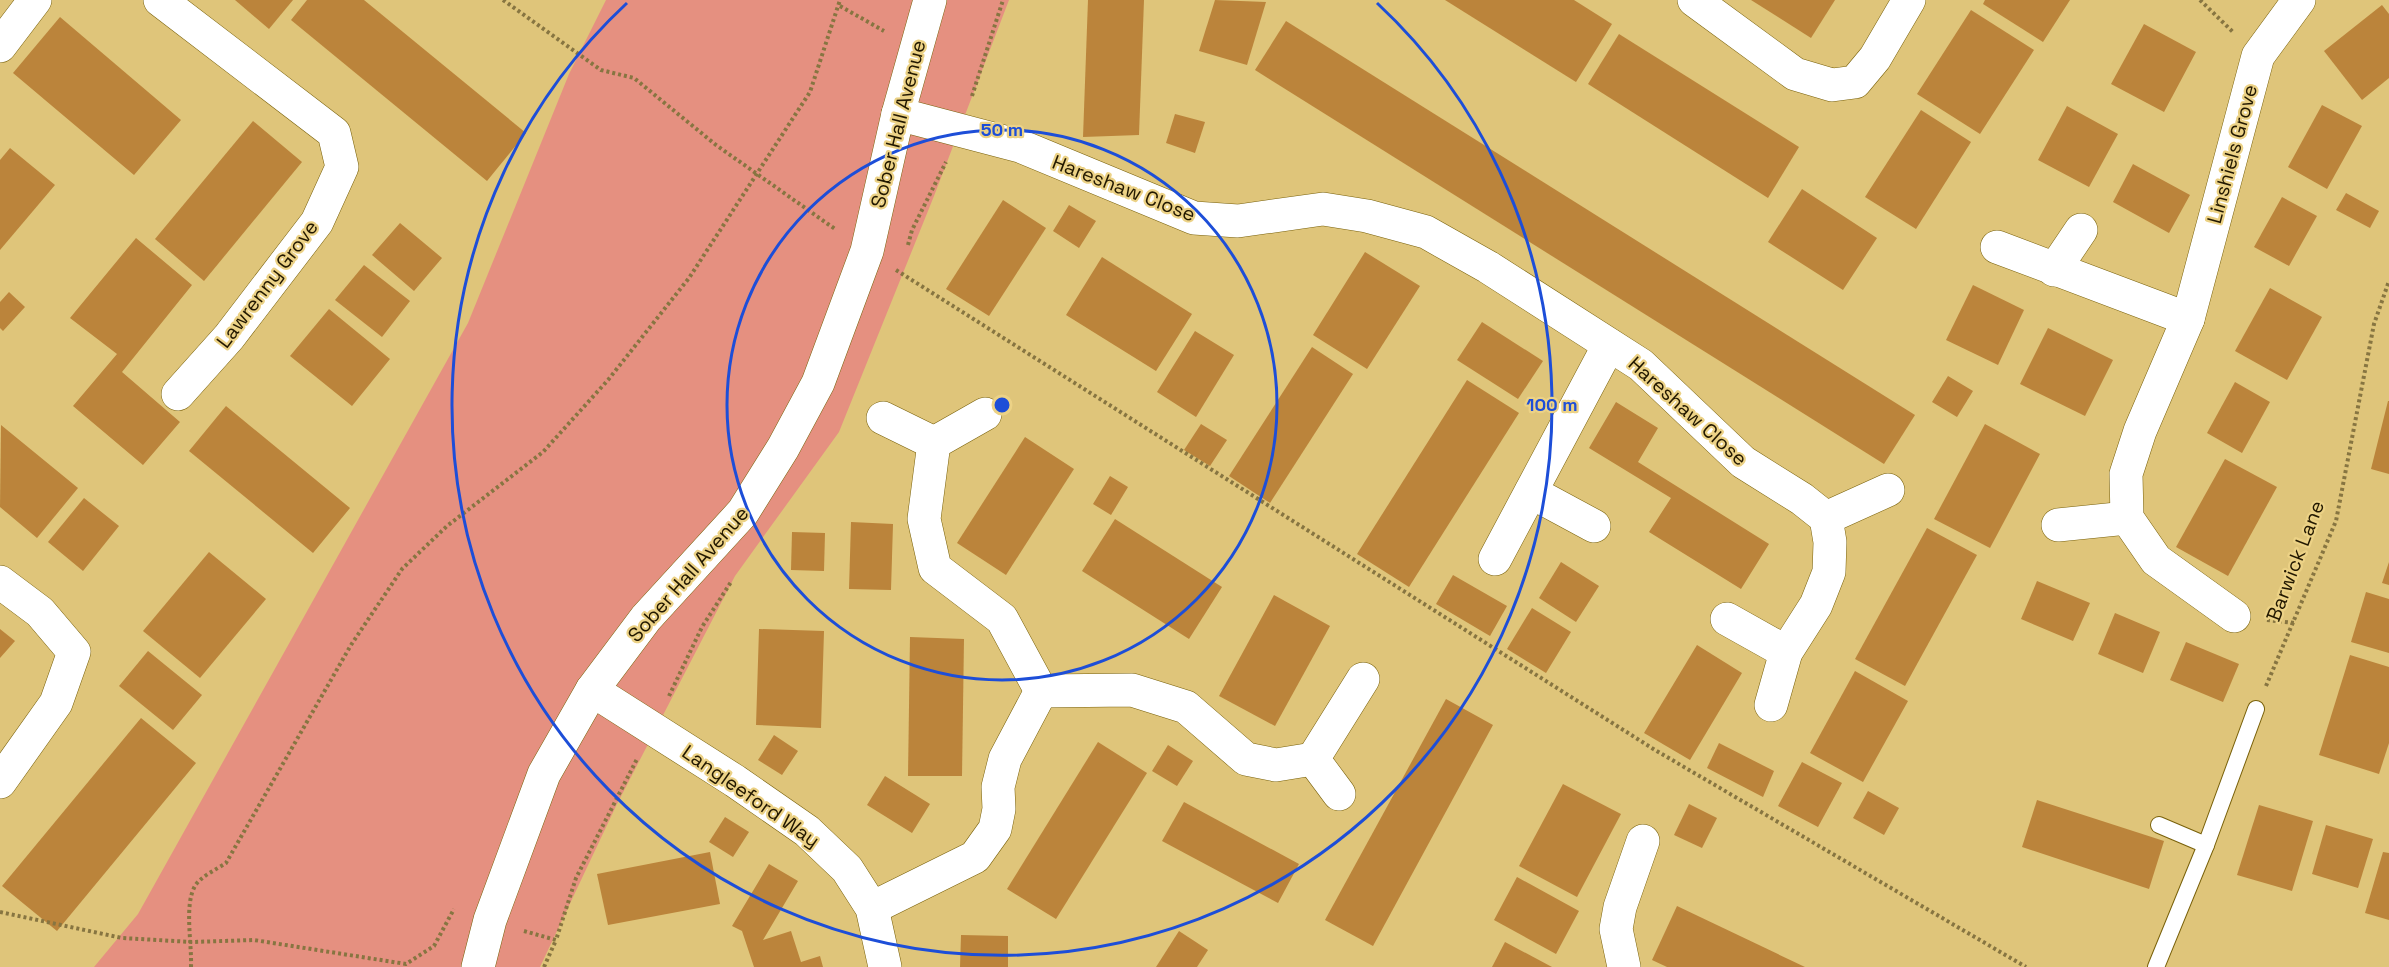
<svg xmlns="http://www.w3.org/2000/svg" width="2389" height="967" viewBox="0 0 2389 967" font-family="'Space Grotesk',sans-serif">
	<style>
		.green { fill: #e59080 }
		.building { fill: #bb843b }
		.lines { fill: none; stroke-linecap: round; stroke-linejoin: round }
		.lane-casing { stroke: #79610a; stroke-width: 18 }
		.street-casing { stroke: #79610a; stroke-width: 34 }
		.secondary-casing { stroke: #79610a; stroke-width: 34 }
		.path { stroke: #877541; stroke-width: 4; stroke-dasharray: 3 3; stroke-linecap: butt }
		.lane { stroke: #fff; stroke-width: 16 }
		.street { stroke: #fff; stroke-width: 33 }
		.secondary { stroke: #fff; stroke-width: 33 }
		.ring { fill: none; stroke: #1d4ed8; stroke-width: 3 }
		.labels { text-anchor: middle; stroke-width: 4.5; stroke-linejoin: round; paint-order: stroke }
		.street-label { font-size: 20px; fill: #221800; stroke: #ecd286 }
		.centre { fill: #1d4ed8; stroke: #ecd286; stroke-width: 3 }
		.ring-label { font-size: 18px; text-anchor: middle; font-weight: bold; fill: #1d4ed8; stroke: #ecd286; stroke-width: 4.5; stroke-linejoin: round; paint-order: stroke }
	</style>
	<rect width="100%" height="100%" fill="#dfc57a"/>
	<path class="green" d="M606 0H1009L934 196 839 432 735 576 616 806 540 967H94L138 914 468 323 569 74Z"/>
	<g class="building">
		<path d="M235 0H293L269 29Z"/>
		<path d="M307 0H364L526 133 487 181 291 20Z"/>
		<path d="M1088 0H1144L1139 135 1083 137Z"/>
		<path d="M1215 0 1266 2 1247 65 1199 51Z"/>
		<path d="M1445 0H1574L1612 24 1576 82Z"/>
		<path d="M1751 0H1835L1811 38Z"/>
		<path d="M1985 0H2070L2043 42 1983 4Z"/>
		<path d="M2382 5 2389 14V78L2362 100 2324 51Z"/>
		<path d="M1971 10 2034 50 1980 134 1917 94Z"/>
		<path d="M60 17 181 120 134 175 13 73Z"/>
		<path d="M1286 21 1915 415 1884 464 1255 70Z"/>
		<path d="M2144 24 2196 52 2164 112 2111 84Z"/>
		<path d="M1619 34 1799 147 1768 198 1588 84Z"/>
		<path d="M2322 105 2362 126 2327 189 2288 167Z"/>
		<path d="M2067 106 2118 134 2089 187 2038 160Z"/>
		<path d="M1921 110 1971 142 1916 229 1865 197Z"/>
		<path d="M1175 114 1205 122 1195 153 1166 143Z"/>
		<path d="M253 121 302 162 204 281 155 239Z"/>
		<path d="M10 148 55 185 0 250V160Z"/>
		<path d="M2133 164 2190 195 2169 233 2113 202Z"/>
		<path d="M1802 189 1877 238 1843 290 1768 242Z"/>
		<path d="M2346 193 2379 211 2370 228 2336 210Z"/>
		<path d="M2282 197 2317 216 2289 266 2254 247Z"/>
		<path d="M1003 200 1046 228 989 316 946 289Z"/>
		<path d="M1069 205 1096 221 1079 248 1053 231Z"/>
		<path d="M400 223 442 258 414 291 372 255Z"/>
		<path d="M136 238 192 285 122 372 180 422 143 465 73 406 117 354 70 318Z"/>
		<path d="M1365 252 1420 286 1367 369 1313 335Z"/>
		<path d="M1102 257 1192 314 1156 371 1066 315Z"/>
		<path d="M364 265 410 301 382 337 335 300Z"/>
		<path d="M1973 285 2024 310 1998 365 1946 340Z"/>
		<path d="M2270 288 2322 317 2287 380 2235 351Z"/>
		<path d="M9 292 25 307 3 331 0 328V302Z"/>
		<path d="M329 309 390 359 352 406 290 356Z"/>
		<path d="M1482 322 1543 361 1518 399 1457 360Z"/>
		<path d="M2048 328 2113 360 2085 416 2020 384Z"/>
		<path d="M1195 331 1234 355 1196 417 1157 392Z"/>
		<path d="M1312 347 1353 374 1270 503 1229 476Z"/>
		<path d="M1948 376 1973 391 1957 417 1932 402Z"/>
		<path d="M1467 380 1519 413 1409 587 1357 554Z"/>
		<path d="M2235 382 2270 402 2242 453 2207 433Z"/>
		<path d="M2388 401H2389V474L2371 469Z"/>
		<path d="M1616 402 1658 428 1638 462 1769 544 1741 589 1649 532 1671 498 1589 448Z"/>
		<path d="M226 406 350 508 313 553 189 451Z"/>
		<path d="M1201 424 1227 440 1210 466 1184 450Z"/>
		<path d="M1985 424 2040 454 1990 548 1934 519Z"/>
		<path d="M1 425 78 488 37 538 0 507Z"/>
		<path d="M1025 437 1074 469 1006 575 957 543Z"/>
		<path d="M2225 459 2277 487 2228 576 2176 547Z"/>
		<path d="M1110 476 1128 487 1111 515 1093 504Z"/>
		<path d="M84 498 119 526 83 571 48 542Z"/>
		<path d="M1115 519 1222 587 1189 639 1082 571Z"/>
		<path d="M851 522 893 524 891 590 849 589Z"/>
		<path d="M1927 528 1977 555 1905 686 1855 659Z"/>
		<path d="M792 532 825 533 824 571 791 570Z"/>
		<path d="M209 552 266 599 200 678 143 631Z"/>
		<path d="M1561 562 1599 586 1576 622 1539 598Z"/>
		<path d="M2389 562V585L2382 583Z"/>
		<path d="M1453 575 1507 606 1490 636 1436 604Z"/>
		<path d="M2037 581 2090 603 2073 641 2021 619Z"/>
		<path d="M2366 592 2389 599V653L2351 642Z"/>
		<path d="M1274 595 1330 626 1275 726 1219 696Z"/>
		<path d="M1532 608 1571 632 1546 673 1507 649Z"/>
		<path d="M2115 613 2160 632 2143 673 2098 654Z"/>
		<path d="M0 629 15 641 0 658Z"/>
		<path d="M759 629 824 631 821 728 756 725Z"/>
		<path d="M910 637 964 639 962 776H908Z"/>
		<path d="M2186 642 2239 664 2223 702 2170 680Z"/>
		<path d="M1697 645 1742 673 1690 760 1644 733Z"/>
		<path d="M148 651 202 695 173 730 119 686Z"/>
		<path d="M2350 655 2389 667V743L2379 774 2319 755Z"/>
		<path d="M1855 671 1908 701 1863 782 1810 753Z"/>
		<path d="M1446 699 1493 725 1373 946 1325 920Z"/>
		<path d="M141 718 196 763 57 931 2 886Z"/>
		<path d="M774 735 798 751 782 775 758 760Z"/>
		<path d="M1098 742 1147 773 1056 919 1007 889Z"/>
		<path d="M1719 743 1774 771 1763 797 1707 768Z"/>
		<path d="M1168 745 1193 761 1177 786 1152 771Z"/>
		<path d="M1802 762 1842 783 1818 827 1778 806Z"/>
		<path d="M885 776 930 804 912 833 867 805Z"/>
		<path d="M1563 784 1621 814 1577 897 1519 866Z"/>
		<path d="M1868 791 1899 808 1884 835 1853 818Z"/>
		<path d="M2037 800 2164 841 2149 889 2022 847Z"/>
		<path d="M1184 802 1299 864 1278 903 1162 841Z"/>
		<path d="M1689 804 1717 818 1702 848 1674 835Z"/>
		<path d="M2259 805 2313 821 2292 891 2237 875Z"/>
		<path d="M725 817 749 832 733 857 709 842Z"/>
		<path d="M2326 825 2373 839 2358 888 2312 874Z"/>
		<path d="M710 852 720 904 608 925 597 874Z"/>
		<path d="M2383 852 2389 853V920L2365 913Z"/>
		<path d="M769 864 798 881 763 940 791 931 801 962 820 956 823 967H754L742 931 732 926Z"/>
		<path d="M1517 877 1579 911 1556 954 1494 920Z"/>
		<path d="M1677 906 1805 967H1667L1652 960Z"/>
		<path d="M1179 931 1208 950 1197 967H1156Z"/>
		<path d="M961 935 1008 936V967H960Z"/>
		<path d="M1505 942 1552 967H1492Z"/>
	</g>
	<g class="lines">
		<defs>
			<g id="lane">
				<path d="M2159 825 2206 845"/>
				<path d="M2156 967 2206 845 2256 709"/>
			</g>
			<g id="street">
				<path d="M160 0 334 133 342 167 317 222 229 337 178 394"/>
				<path d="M1694 0 1795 74 1832 85 1855 82 1875 58 1909 0"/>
				<path d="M0 46 35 0"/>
				<path d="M898 114 1020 146 1194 218 1238 221 1323 209 1367 216 1426 232 1488 267 1641 365 1743 462 1802 499 1826 518 1830 542 1829 572 1816 605 1786 652 1771 705"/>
				<path d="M1997 247 2188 319"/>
				<path d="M2054 270 2081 230"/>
				<path d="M985 414 934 443 924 519 935 568 1002 619 1041 691"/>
				<path d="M883 418 934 443"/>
				<path d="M1531 492 1594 526"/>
				<path d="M1826 518 1888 490"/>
				<path d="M2058 525 2127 518"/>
				<path d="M1495 559 1609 345"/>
				<path d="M0 582 40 612 74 652 56 703 0 782"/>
				<path d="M2234 616 2156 560 2127 518 2126 474 2140 431 2188 319 2258 56 2299 0"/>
				<path d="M1727 619 1786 652"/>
				<path d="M592 690 735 781 807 831 847 869 872 908 885 967"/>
				<path d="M1041 691 1132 690 1186 707 1246 759 1276 765 1313 759 1363 679"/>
				<path d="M1313 759 1339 794"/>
				<path d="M872 908 975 857 995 829 999 809 998 787 1005 759 1041 691"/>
				<path d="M1624 967 1616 929 1620 907 1643 841"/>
			</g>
			<path id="secondary" d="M478 967 490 920 544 774 592 690 646 618 743 512 783 448 818 383 867 251 898 114 930 0"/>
		</defs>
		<use href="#lane" class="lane-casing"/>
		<use href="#street" class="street-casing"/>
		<use href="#secondary" class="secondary-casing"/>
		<g class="path">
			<path d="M503 0 601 70 634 78 716 145 835 229"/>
			<path d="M2200 0 2234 33"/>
			<path d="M840 6 884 31"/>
			<path d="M972 96 1003 0"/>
			<path d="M908 245 912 230 946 162"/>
			<path d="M896 270 1655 750 2026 967"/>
			<path d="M2267 620 2295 623"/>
			<path d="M2266 686 2336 521 2374 324 2389 281"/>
			<path d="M669 696 702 627 731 582"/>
			<path d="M0 912 122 938 192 942 254 940 406 964 434 946 454 909"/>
			<path d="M524 931 556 940 576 878 637 759"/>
			<path d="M191 967C192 943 184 905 195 886 200 877 217 869 226 863L351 645 402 569 447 526 543 452 608 380 689 278 810 92 840 0"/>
			<path d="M544 967 556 940"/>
		</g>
		<use href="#lane" class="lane"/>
		<use href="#street" class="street"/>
		<use href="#secondary" class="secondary"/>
	</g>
	<g class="ring">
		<circle cx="1002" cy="405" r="275"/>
		<path d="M1377 3A550 550 0 1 1 627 3"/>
	</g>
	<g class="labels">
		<g class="street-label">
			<text transform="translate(898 124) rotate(-76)" y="7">Sober Hall Avenue</text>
			<text transform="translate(2232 154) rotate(-75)" y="7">Linshiels Grove</text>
			<text transform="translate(1124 188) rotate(21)" y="7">Hareshaw Close</text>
			<text transform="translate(267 284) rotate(-53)" y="7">Lawrenny Grove</text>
			<text transform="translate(1688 411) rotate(42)" y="7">Hareshaw Close</text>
			<text transform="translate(2295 561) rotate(-69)" y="7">Barwick Lane</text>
			<text transform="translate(688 574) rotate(-49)" y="7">Sober Hall Avenue</text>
			<text transform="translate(751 796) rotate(35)" y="7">Langleeford Way</text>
		</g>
	</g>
	<circle cx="1002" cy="405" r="9" class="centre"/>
	<g class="ring-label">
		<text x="1002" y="136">50 m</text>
		<text x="1552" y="411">100 m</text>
	</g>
</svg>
